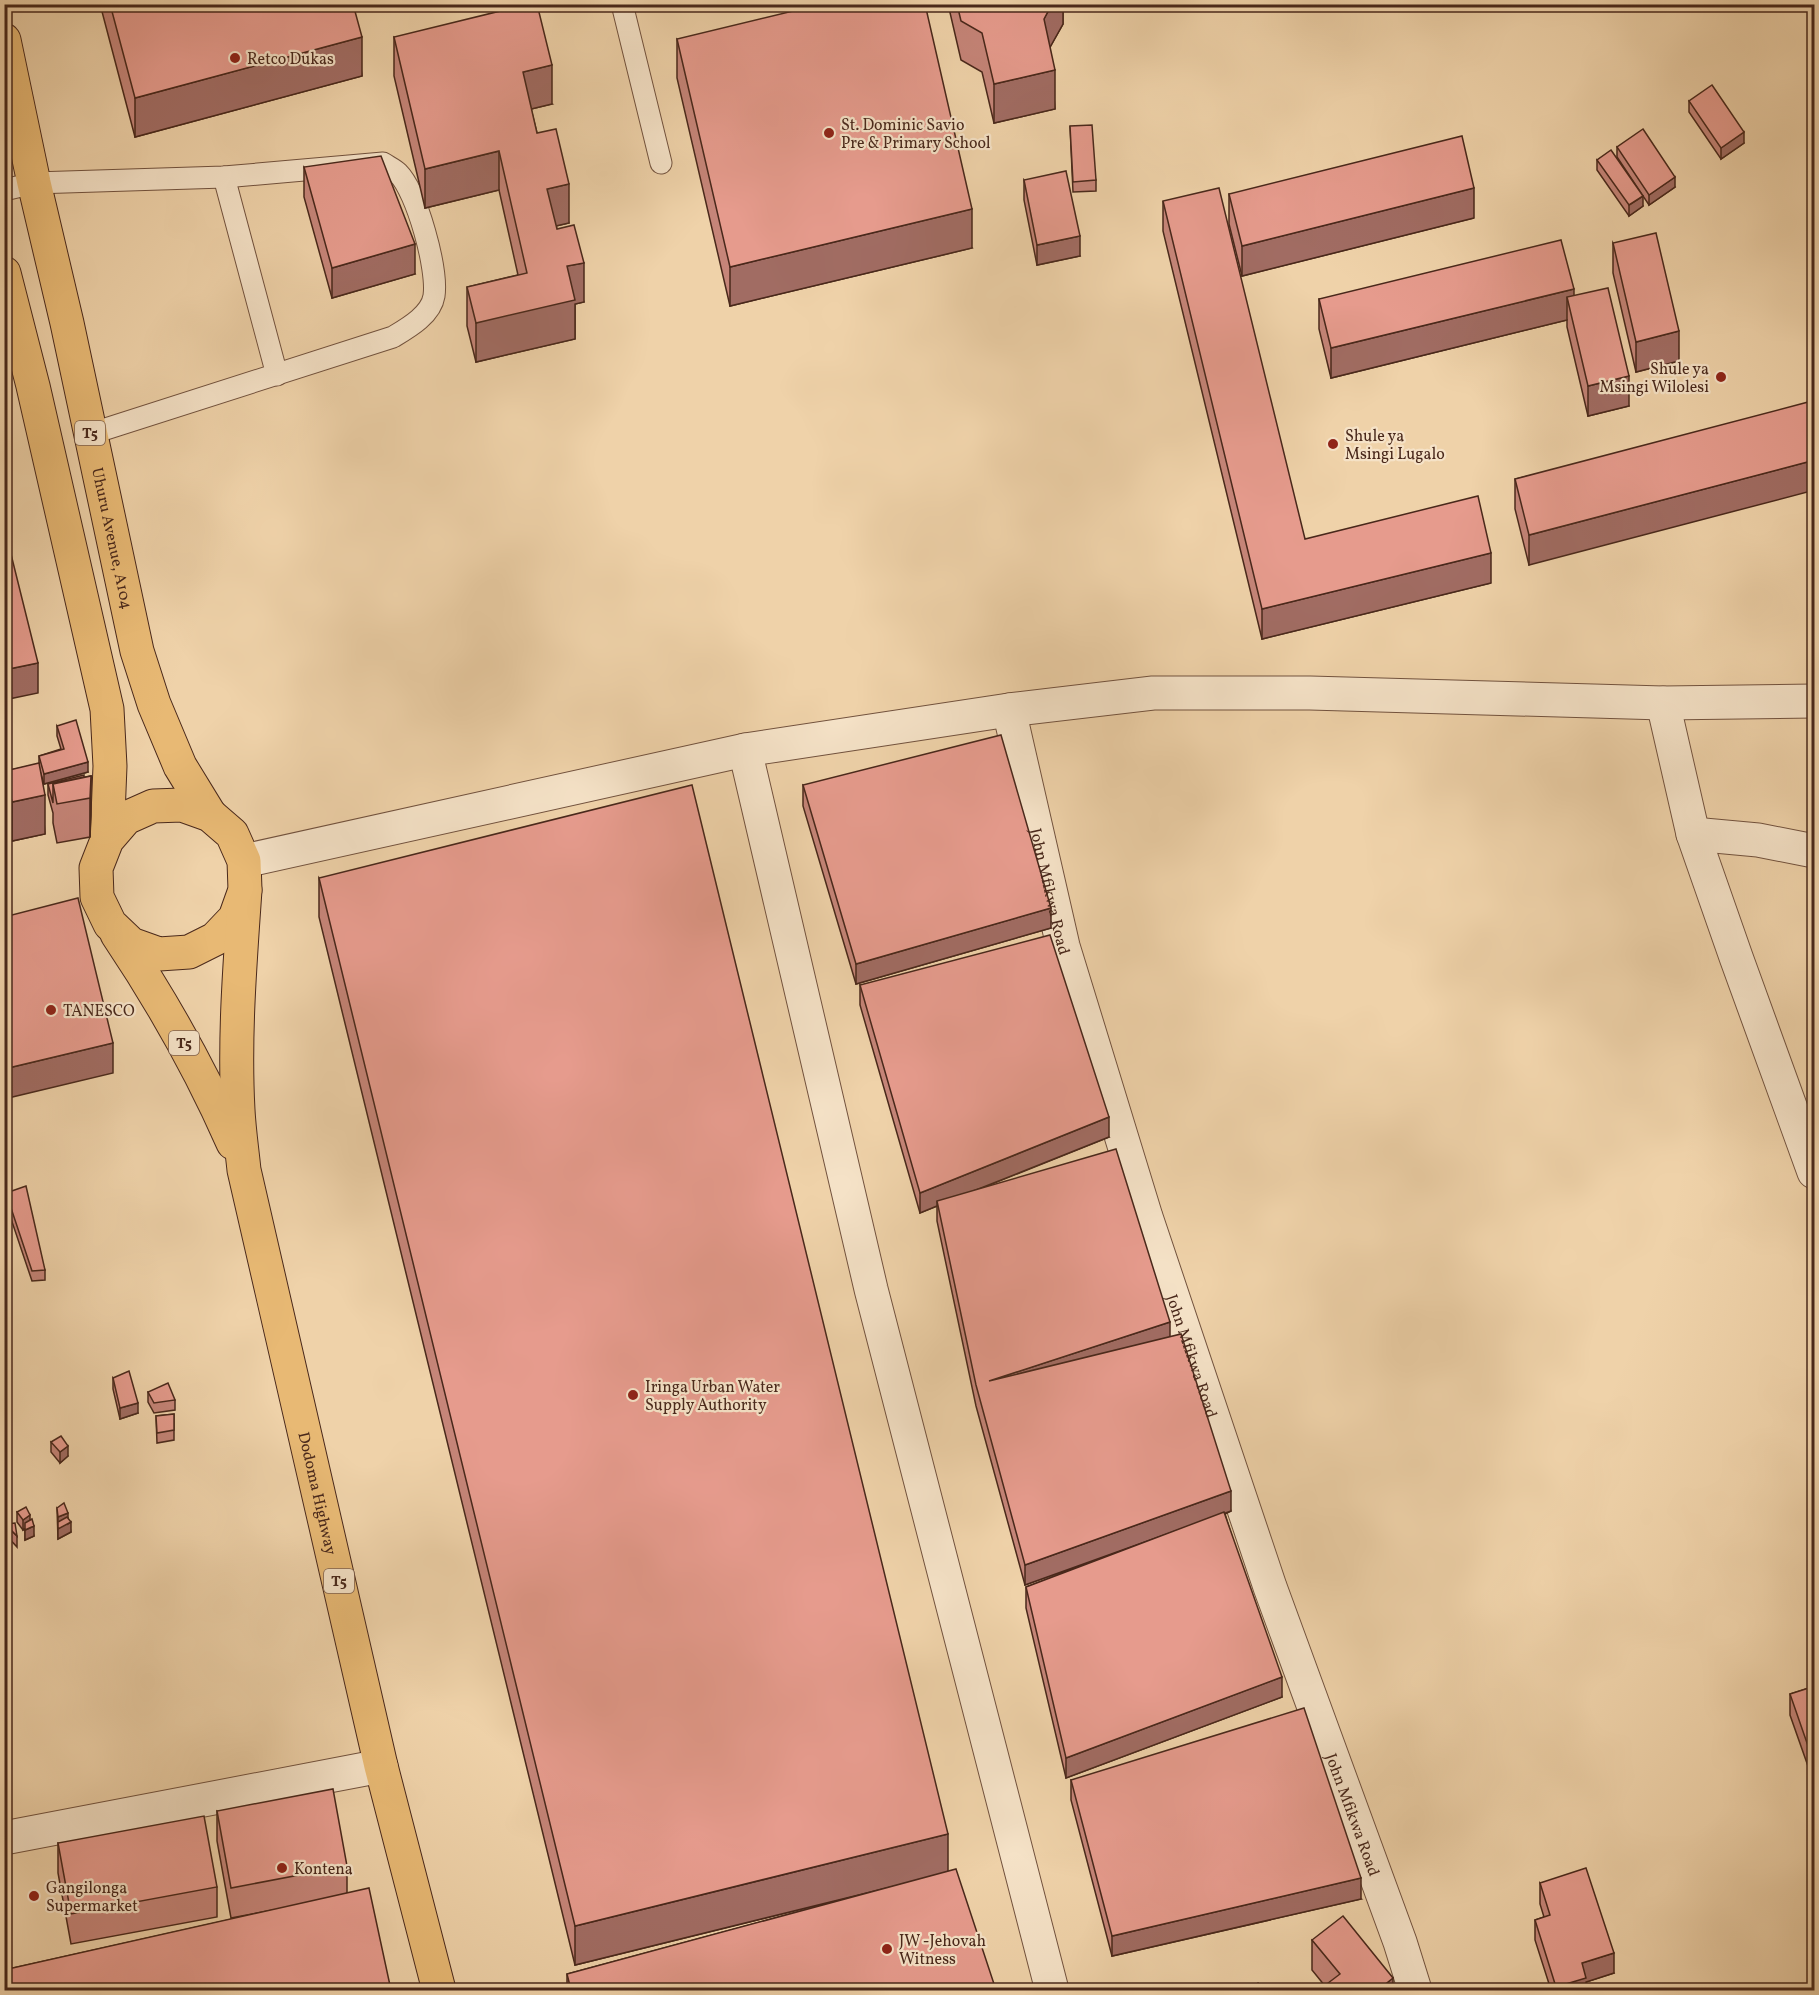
<svg xmlns="http://www.w3.org/2000/svg" width="1819" height="1995" viewBox="0 0 1819 1995" font-family="Vollkorn,serif">
	<style>
		.lines { fill: none; stroke-linecap: round; stroke-linejoin: round }
		.service-casing { stroke: #72523e; stroke-width: 23 }
		.minor-casing { stroke: #72523e; stroke-width: 35 }
		.trunk-casing { stroke: #49281b; stroke-width: 35 }
		.service { stroke: #f5e2c7; stroke-width: 21 }
		.minor { stroke: #f5e2c7; stroke-width: 33 }
		.trunk { stroke: #e8b974; stroke-width: 33 }
		.wall { fill: #c68579; stroke: #49281b; stroke-width: 1.5 }
		.shaded-wall { fill: #a16c63; stroke: #49281b; stroke-width: 1.5 }
		.building { fill: #e69b8d; stroke: #49281b; stroke-width: 1.5 }
		.poi-dot { fill: #8f2418; stroke: #f5e2c7; stroke-width: 2 }
		.labels { text-anchor: middle; stroke-width: 4.5; stroke-linejoin: round; paint-order: stroke }
		.shield { fill: #f5e2c7; stroke: #7d604f; stroke-width: 1.5 }
		.shield-label { font-size: 15px; font-weight: bold; fill: #49281b }
		.poi-label { font-size: 16px; fill: #49281b; stroke: #f5e2c7; text-anchor: start }
		.street-label { font-size: 16px; fill: #49281b; stroke: #f5e2c7 }
	</style>
	<rect width="100%" height="100%" fill="#efd2a9"/>
	<filter id="stains"><feTurbulence type="fractalNoise" baseFrequency=".00333" numOctaves="4"/><feColorMatrix values="0 0 0 0 .2 0 0 0 0 .09 0 0 0 0 .02 0 0 0 .5 -.17"/></filter>
	<radialGradient id="worn" r=".72"><stop offset=".6" stop-color="#630" stop-opacity="0"/><stop offset="1" stop-color="#630" stop-opacity=".3"/></radialGradient>
	<g class="lines">
		<defs>
			<g id="service">
				<path d="M622 4 661 163"/>
				<path d="M224 177 277 375"/>
				<path d="M4 190 34 183 224 177 383 163C387 166 394 169 398 173 417 192 438 269 434 296 431 315 408 328 393 337L90 434"/>
			</g>
			<g id="minor">
				<path d="M1663 703 1693 834 1736 957 1814 1172"/>
				<path id="s1" d="M1009 710 1063 946 1146 1217 1270 1587 1400 1942 1415 1990"/>
				<path d="M745 750 871 1289 1052 1990"/>
				<path d="M1693 834 1758 840 1814 851"/>
				<path d="M244 861 745 750 1009 710 1153 693H1310L1663 703 1814 701"/>
				<path d="M4 1838 381 1766"/>
			</g>
			<g id="trunk">
				<path id="s2" d="M4 40 34 183 67 323 137 651 154 704 180 766 210 815"/>
				<path d="M4 273 33 386 107 709 110 766 107 840 96 868 97 897 110 924 131 944 159 954 189 952 215 939 235 918 245 890 244 861 232 834 210 815 182 805 153 806 126 818 107 840"/>
				<path id="s3" d="M245 890C240 963 234 1037 238 1110 239 1130 242 1150 244 1170L381 1766 439 1990"/>
				<path d="M117 934C162 1001 201 1070 233 1143"/>
			</g>
		</defs>
		<use href="#service" class="service-casing"/>
		<use href="#minor" class="minor-casing"/>
		<use href="#trunk" class="trunk-casing"/>
		<use href="#service" class="service"/>
		<use href="#minor" class="minor"/>
		<use href="#trunk" class="trunk"/>
	</g>
	<g class="wall">
		<path d="M100 4H353L362 76 135 137Z"/>
		<path d="M948 4H1063V24L1050 47 1055 109 994 123 982 72 961 60Z"/>
		<path d="M394 37 552 104 531 109 537 133 569 223 556 226 584 302 575 304V339L476 362 467 326V287L518 275 499 190 425 208 394 76Z"/>
		<path d="M677 39 972 248 730 306 677 78Z"/>
		<path d="M1689 101 1744 143 1721 159 1689 112Z"/>
		<path d="M1070 126 1096 180V191L1073 192Z"/>
		<path d="M1617 147 1675 187 1649 205 1617 157Z"/>
		<path d="M1597 160 1643 206 1629 216 1597 170Z"/>
		<path d="M304 167 415 274 332 298 304 197Z"/>
		<path d="M1024 180 1080 256 1037 265 1024 200Z"/>
		<path d="M1229 194 1474 218 1242 276 1229 224Z"/>
		<path d="M1163 201 1305 539 1491 583 1262 639 1163 231Z"/>
		<path d="M1613 243 1679 361 1636 372 1613 273Z"/>
		<path d="M1574 296 1629 406 1588 416 1567 327V320L1331 378 1319 329V299Z"/>
		<path d="M1815 412 1529 565 1515 509V479Z"/>
		<path d="M57 726 88 772 44 784 40 771 45 834 12 841 5 810V771L39 764V756L61 749 57 736Z"/>
		<path d="M91 776 90 837 57 843 53 823V813L48 795V784Z"/>
		<path d="M803 785 1051 928 856 984 803 806Z"/>
		<path d="M319 878 948 1871 996 1990H567V1974L898 1885 575 1965 319 917Z"/>
		<path d="M860 985 1109 1137 982 1188 1170 1337 1231 1511 1225 1514 1282 1697 1066 1778 1026 1608V1587L1139 1544 1025 1585 976 1406 937 1221V1206L920 1213 860 1005Z"/>
		<path d="M6 1193 45 1270V1280L32 1281 6 1204Z"/>
		<path d="M113 1378 138 1413 120 1419 113 1389Z"/>
		<path d="M148 1392 175 1400V1410L154 1413 148 1402Z"/>
		<path d="M174 1414V1440L157 1443 156 1416Z"/>
		<path d="M51 1442 68 1456 60 1463 51 1452Z"/>
		<path d="M57 1508 68 1518 71 1532 58 1539Z"/>
		<path d="M17 1512 30 1520 34 1536 25 1540V1529L23 1530 17 1522Z"/>
		<path d="M5 1524 17 1536V1547L5 1534Z"/>
		<path d="M1815 1686V1786L1790 1715V1694Z"/>
		<path d="M1071 1780 1361 1899 1112 1956 1071 1800Z"/>
		<path d="M217 1811 347 1866V1893L391 1990H10L8 1980V1969L273 1910 231 1918 217 1841Z"/>
		<path d="M58 1843 217 1887V1917L71 1944 58 1873Z"/>
		<path d="M1540 1883 1614 1973 1586 1982V1990H1551L1535 1940V1920L1544 1917 1540 1904Z"/>
		<path d="M1312 1940 1393 1990 1325 1986 1312 1970Z"/>
	</g>
	<g class="shaded-wall">
		<path d="M1052 4H1063V24L1044 58V19Z"/>
		<path d="M362 37V76L135 137V98Z"/>
		<path d="M552 65V104L523 111V72Z"/>
		<path d="M1055 70V109L994 123V84Z"/>
		<path d="M1744 132V143L1721 159V148Z"/>
		<path d="M499 151V190L425 208V169Z"/>
		<path d="M1675 177V187L1649 205V195Z"/>
		<path d="M569 184V223L547 228V189Z"/>
		<path d="M1474 188V218L1242 276V246Z"/>
		<path d="M1643 196V206L1629 216V205Z"/>
		<path d="M972 209V248L730 306V267Z"/>
		<path d="M1080 236V256L1037 265V245Z"/>
		<path d="M415 244V274L332 298V268Z"/>
		<path d="M584 263V302L575 304V339L476 362V323L567 266Z"/>
		<path d="M1574 289V319L1567 297V320L1331 378V348Z"/>
		<path d="M1679 331V361L1636 372V342Z"/>
		<path d="M1629 376V406L1588 416V386Z"/>
		<path d="M1815 460V490L1529 565V535Z"/>
		<path d="M1491 553V583L1262 639V609Z"/>
		<path d="M38 663V693L4 700V670Z"/>
		<path d="M88 762V772L44 784V774Z"/>
		<path d="M91 776V815L90 837V798Z"/>
		<path d="M45 795V834L12 841V802Z"/>
		<path d="M1051 908V928L856 984V964Z"/>
		<path d="M113 1043V1073L4 1099V1069Z"/>
		<path d="M1109 1117V1137L938 1205 937 1201V1206L920 1213V1193Z"/>
		<path d="M1170 1322V1342L989 1381Z"/>
		<path d="M138 1403V1413L120 1419V1408Z"/>
		<path d="M68 1446V1456L60 1463V1452Z"/>
		<path d="M1231 1491V1511L1025 1585V1565Z"/>
		<path d="M68 1513V1524L71 1522V1532L58 1539V1517Z"/>
		<path d="M30 1515V1525L23 1530V1520Z"/>
		<path d="M34 1526V1536L25 1540V1530Z"/>
		<path d="M1282 1677V1697L1066 1778V1758Z"/>
		<path d="M948 1834V1873L575 1965V1926Z"/>
		<path d="M1361 1878V1899L1112 1956V1936Z"/>
		<path d="M1614 1953V1973L1586 1982V1990H1556V1987L1582 1963Z"/>
		<path d="M1393 1978V1990H1378Z"/>
	</g>
	<g class="building">
		<path d="M110 4H353L362 37 135 98Z"/>
		<path d="M529 4H537L552 65 523 72 537 133 556 129 569 184 547 189 557 229 574 225 584 263 567 266 575 300 476 323 467 287 527 273 499 151 425 169 394 37Z"/>
		<path d="M822 4H925L972 209 730 267 677 39Z"/>
		<path d="M957 4H1052L1044 19 1055 70 994 84 982 33 961 21Z"/>
		<path d="M1712 85 1744 132 1721 148 1689 101Z"/>
		<path d="M1092 125 1096 180 1073 182 1070 126Z"/>
		<path d="M1643 129 1675 177 1649 195 1617 147Z"/>
		<path d="M1462 136 1474 188 1242 246 1229 194Z"/>
		<path d="M1611 150 1643 196 1629 205 1597 160Z"/>
		<path d="M381 156 415 244 332 268 304 167Z"/>
		<path d="M1066 171 1080 236 1037 245 1024 180Z"/>
		<path d="M1219 188 1305 539 1478 496 1491 553 1262 609 1163 201Z"/>
		<path d="M1656 233 1679 331 1636 342 1613 243Z"/>
		<path d="M1561 240 1574 289 1331 348 1319 299Z"/>
		<path d="M1608 288 1629 376 1588 386 1567 297Z"/>
		<path d="M1812 401 1815 412V460L1529 535 1515 479Z"/>
		<path d="M4 526 38 663 4 670Z"/>
		<path d="M76 720 88 762 44 774 39 756 64 749 57 726Z"/>
		<path d="M1001 735 1051 908 856 964 803 785Z"/>
		<path d="M39 763 45 795 12 802 5 771Z"/>
		<path d="M84 775V777L53 784V803L48 784Z"/>
		<path d="M91 776 90 798 57 804 53 784Z"/>
		<path d="M692 785 948 1834 575 1926 319 878Z"/>
		<path d="M78 898 113 1043 4 1069V917Z"/>
		<path d="M1050 935 1109 1117 920 1193 860 985Z"/>
		<path d="M1116 1149 1170 1322 989 1381 1181 1334 1231 1491 1025 1565 976 1385 937 1201Z"/>
		<path d="M26 1186 45 1270 32 1271 6 1193Z"/>
		<path d="M129 1371 138 1403 120 1408 113 1378Z"/>
		<path d="M168 1383 175 1400 154 1403 148 1392Z"/>
		<path d="M174 1414V1430L157 1433 156 1416Z"/>
		<path d="M61 1436 68 1446 60 1452 51 1442Z"/>
		<path d="M64 1503 68 1513 58 1517 57 1508Z"/>
		<path d="M26 1507 30 1515 23 1520 17 1512Z"/>
		<path d="M1224 1512 1282 1677 1066 1758 1026 1587Z"/>
		<path d="M67 1517 71 1522 58 1529V1522Z"/>
		<path d="M32 1519 34 1526 25 1530V1523Z"/>
		<path d="M15 1523 17 1536 5 1524Z"/>
		<path d="M1815 1686V1766L1790 1694Z"/>
		<path d="M1304 1708 1361 1878 1112 1936 1071 1780Z"/>
		<path d="M333 1789 347 1866 231 1888 217 1811Z"/>
		<path d="M204 1816 217 1887 71 1914 58 1843Z"/>
		<path d="M1586 1868 1614 1953 1582 1963 1586 1978 1556 1987 1535 1920 1550 1915 1540 1883Z"/>
		<path d="M956 1869 996 1990H571L567 1974Z"/>
		<path d="M369 1888 391 1990H13L8 1969Z"/>
		<path d="M1343 1916 1393 1978 1378 1990H1319L1340 1974 1312 1940Z"/>
		<path d="M1258 1983 1263 1990H1249Z"/>
	</g>
	<g class="poi-dot">
		<circle cx="235" cy="58" r="6"/>
		<circle cx="829" cy="133" r="6"/>
		<circle cx="1721" cy="377" r="6"/>
		<circle cx="1333" cy="444" r="6"/>
		<circle cx="51" cy="1010" r="6"/>
		<circle cx="633" cy="1395" r="6"/>
		<circle cx="282" cy="1868" r="6"/>
		<circle cx="34" cy="1896" r="6"/>
		<circle cx="887" cy="1949" r="6"/>
	</g>
	<g class="labels">
		<g class="shield">
			<rect x="75" y="421" width="30" height="24" rx="4.5"/>
			<rect x="169" y="1031" width="30" height="24" rx="4.5"/>
			<rect x="324" y="1569" width="30" height="24" rx="4.5"/>
		</g>
		<g class="shield-label">
			<text x="90" y="438">T5</text>
			<text x="184" y="1048">T5</text>
			<text x="339" y="1586">T5</text>
		</g>
		<g class="poi-label">
			<text x="247" y="64">Retco Dukas</text>
			<text x="841" y="130">St. Dominic Savio<tspan x="841" dy="18">Pre &amp; Primary School</tspan></text>
			<text x="1709" y="374" text-anchor="end">Shule ya<tspan x="1709" dy="18">Msingi Wilolesi</tspan></text>
			<text x="1345" y="441">Shule ya<tspan x="1345" dy="18">Msingi Lugalo</tspan></text>
			<text x="63" y="1016">TANESCO</text>
			<text x="645" y="1392">Iringa Urban Water<tspan x="645" dy="18">Supply Authority</tspan></text>
			<text x="294" y="1874">Kontena</text>
			<text x="46" y="1893">Gangilonga<tspan x="46" dy="18">Supermarket</tspan></text>
			<text x="899" y="1946">JW -Jehovah<tspan x="899" dy="18">Witness</tspan></text>
		</g>
		<g class="street-label">
			<text dy="6" stroke="none"><textPath href="#s2" startOffset="510">Uhuru Avenue, A104</textPath></text>
			<text dy="6" stroke="none"><textPath href="#s1" startOffset="186">John Mfikwa Road</textPath></text>
			<text dy="6" stroke="none"><textPath href="#s1" startOffset="672">John Mfikwa Road</textPath></text>
			<text dy="6" stroke="none"><textPath href="#s3" startOffset="612">Dodoma Highway</textPath></text>
			<text dy="6" stroke="none"><textPath href="#s1" startOffset="1158">John Mfikwa Road</textPath></text>
		</g>
	</g>
	<rect width="1819" height="1995" fill="none" stroke="#efd2a9" stroke-width="24"/>
	<rect x="6" y="6" width="1807" height="1983" fill="none" stroke="#49281b" stroke-width="3"/>
	<rect x="12" y="12" width="1795" height="1971" fill="none" stroke="#49281b" stroke-width="1.5"/>
	<rect width="100%" height="100%" filter="url(#stains)"/>
	<rect width="100%" height="100%" fill="url(#worn)"/>
</svg>
